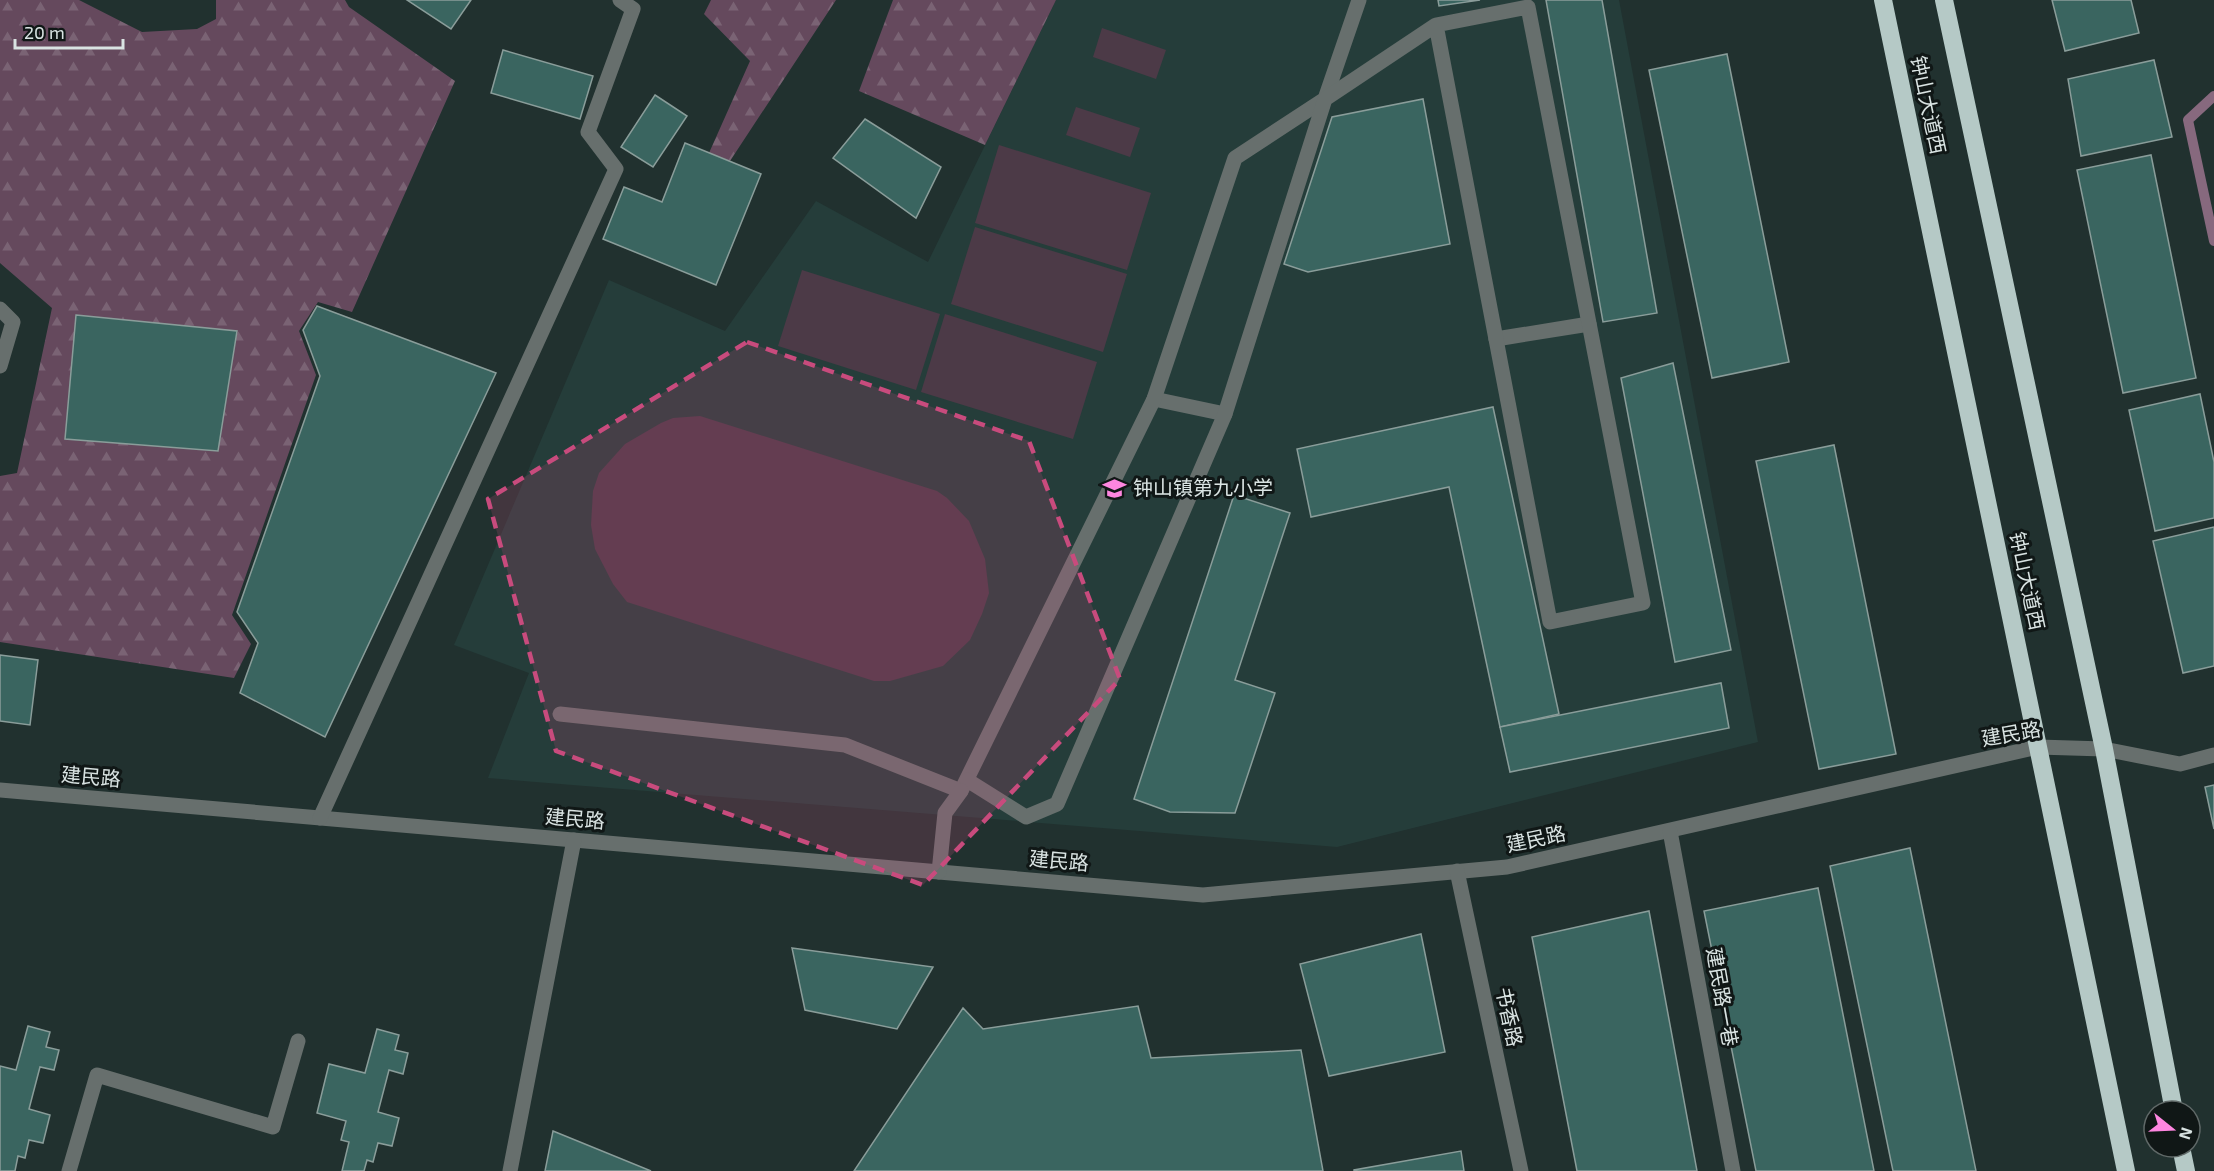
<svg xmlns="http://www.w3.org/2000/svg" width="2214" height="1171" viewBox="0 0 2214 1171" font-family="'Exo 2','Noto Sans SC',sans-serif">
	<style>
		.built { fill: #253d3a }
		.forest { fill: url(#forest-firs); fill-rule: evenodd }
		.park { fill: #4c3a47 }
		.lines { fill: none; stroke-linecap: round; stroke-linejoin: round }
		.stream { stroke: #87697e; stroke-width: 10 }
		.building { fill: #3a6560; stroke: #8a9d9a; stroke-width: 1.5 }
		.minor { stroke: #676f6d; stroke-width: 15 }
		.highway { stroke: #b5c9c6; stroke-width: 18 }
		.marked { fill: #c84b7d; fill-opacity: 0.2; stroke: #c84b7d; stroke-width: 4.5; stroke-dasharray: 12 8; stroke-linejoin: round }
		.labels { text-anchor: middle; stroke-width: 6; stroke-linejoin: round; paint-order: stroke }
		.street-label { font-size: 20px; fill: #d9e3e2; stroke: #101716 }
		.poi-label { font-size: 20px; fill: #d9e3e2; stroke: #101716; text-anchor: start }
	</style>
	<defs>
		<pattern id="forest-firs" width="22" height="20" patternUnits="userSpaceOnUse" patternTransform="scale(1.5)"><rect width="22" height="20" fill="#65495d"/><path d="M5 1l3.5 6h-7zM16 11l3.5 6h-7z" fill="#7a6374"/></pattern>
	</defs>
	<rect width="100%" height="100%" fill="#21312f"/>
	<path class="built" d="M1056 0H1619L1758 742 1337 847 488 778 529 673 454 645 609 280 725 331 816 201 928 262Z"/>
	<g class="forest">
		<path d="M0 0H79L142 32 197 29 216 19V0H345L349 7 455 81 352 312 318 302 299 331 316 375 232 615 251 644 234 678 0 642V476L17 473 52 308 0 263ZM76 316 237 331 218 451 65 439Z"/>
		<path d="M711 0H836L730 161 709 153 750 61 704 14Z"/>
		<path d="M893 0H1056L985 145 859 91Z"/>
	</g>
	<g class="park">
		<path d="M1102 28 1166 50 1156 79 1093 57Z"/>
		<path d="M1076 107 1140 128 1130 157 1066 135Z"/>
		<path d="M999 145 1151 193 1127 270 975 223Z"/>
		<path d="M975 227 1127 274 1103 352 951 304Z"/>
		<path d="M802 270 940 314 916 390 778 346Z"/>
		<path d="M945 314 1097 362 1073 439 921 392Z"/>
		<path d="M700 416 937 491 947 498 969 521 985 559 989 593 982 614 970 640 943 666 890 681H874L627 602 613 584 595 549 591 525 593 491 599 473 625 444 661 423 673 418Z"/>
	</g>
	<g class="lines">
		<path class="stream" d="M2214 96 2188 120 2214 241"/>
	</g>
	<g class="building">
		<path d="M407 0H471L451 29Z"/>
		<path d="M1438 0H1480L1439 6Z"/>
		<path d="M1546 0H1602L1657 313 1603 322Z"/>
		<path d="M2052 0H2131L2139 33 2065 51Z"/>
		<path d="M503 50 593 76 580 119 491 93Z"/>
		<path d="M1727 54 1789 362 1712 378 1649 70Z"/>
		<path d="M2154 60 2172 137 2081 156 2068 79Z"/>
		<path d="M655 95 687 116 653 167 621 147Z"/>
		<path d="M1423 99 1450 244 1308 272 1284 264 1332 117Z"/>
		<path d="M865 119 941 167 916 218 833 158Z"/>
		<path d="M685 143 761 174 716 285 603 239 624 187 662 202Z"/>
		<path d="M2151 155 2196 378 2123 393 2077 170Z"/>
		<path d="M317 306 496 373 325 737 240 693 258 643 237 612 320 376 303 330Z"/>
		<path d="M76 315 237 331 218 451 65 439Z"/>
		<path d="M1673 363 1731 650 1675 662 1621 378Z"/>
		<path d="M2200 394 2214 462V518L2155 531 2129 410Z"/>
		<path d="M1493 407 1559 714 1500 727 1449 487 1311 517 1297 449Z"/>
		<path d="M1834 445 1896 754 1819 769 1756 461Z"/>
		<path d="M1234 495 1290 513 1235 680 1275 693 1235 813 1170 812 1134 799Z"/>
		<path d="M2214 527V666L2183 673 2153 541Z"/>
		<path d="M0 655 38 660 30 725 0 721Z"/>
		<path d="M1721 683 1729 728 1510 772 1500 727Z"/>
		<path d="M2214 785V829L2205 787Z"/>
		<path d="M1910 848 1976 1171H1893L1830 866Z"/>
		<path d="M1818 888 1874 1171H1756L1704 911Z"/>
		<path d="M1649 911 1697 1171H1577L1532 937Z"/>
		<path d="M1421 934 1445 1052 1329 1076 1300 964Z"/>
		<path d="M792 948 933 967 897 1029 805 1010Z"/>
		<path d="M1138 1006 1151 1058 1301 1050 1323 1171H854L963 1008 983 1029Z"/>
		<path d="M28 1026 50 1032 46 1047 59 1050 54 1070 40 1067 29 1109 50 1115 43 1143 29 1140 25 1158 18 1156 15 1171H0V1066L16 1070Z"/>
		<path d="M377 1029 399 1035 395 1050 408 1053 403 1074 389 1070 378 1112 399 1118 392 1146 378 1143 373 1162 367 1160 364 1171H342L349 1142 341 1140 346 1121 317 1113 329 1064 365 1073Z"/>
		<path d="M553 1131 651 1171H545Z"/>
		<path d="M1461 1151 1464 1171H1354V1170Z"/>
	</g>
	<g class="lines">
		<g class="minor">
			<path d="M0 309 13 322 0 366"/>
			<path d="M1496 339 1589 324"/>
			<path d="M1154 399 1225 414"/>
			<path d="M560 714 845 745 961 791 1154 399 1235 158 1325 99 1359 0"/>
			<path d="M967 780 1026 817 1057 804 1225 414 1325 99 1436 25 1528 7 1643 603 1550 622 1436 25"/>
			<path d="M0 790 1203 895 1507 867 2038 747 2104 749 2180 764 2214 755"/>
			<path d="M320 818 616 169 588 132 633 9 620 0"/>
			<path d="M1670 831 1733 1171"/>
			<path d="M1457 871 1521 1171"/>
			<path d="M939 872 945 813 961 791"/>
			<path d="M69 1171 97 1075 273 1127 298 1041"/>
			<path d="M510 1171 574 840"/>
		</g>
		<g class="highway">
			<path d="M1883 0 2126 1171"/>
			<path d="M1944 0 2104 749 2174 1111"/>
			<path d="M2181 1147 2186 1171"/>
		</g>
	</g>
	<path class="marked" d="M747 342 1029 441 1120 679 923 885 556 751 488 499Z"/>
	<defs>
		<symbol id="school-bare" viewBox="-9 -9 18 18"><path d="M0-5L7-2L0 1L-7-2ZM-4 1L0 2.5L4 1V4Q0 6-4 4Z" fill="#fe86e0" stroke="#101716" stroke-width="2.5" paint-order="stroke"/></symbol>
	</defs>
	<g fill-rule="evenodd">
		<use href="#school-bare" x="1098" y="472" width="33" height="33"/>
	</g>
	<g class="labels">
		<g class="street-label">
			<text transform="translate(1928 105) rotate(78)" y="7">钟山大道西</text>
			<text transform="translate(2027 581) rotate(78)" y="7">钟山大道西</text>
			<text transform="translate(2011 734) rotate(-10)" y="7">建民路</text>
			<text transform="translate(91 777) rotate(5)" y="7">建民路</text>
			<text transform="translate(575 819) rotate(5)" y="7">建民路</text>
			<text transform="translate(1536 839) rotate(-12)" y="7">建民路</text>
			<text transform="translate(1059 861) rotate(5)" y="7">建民路</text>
			<text transform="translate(1722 997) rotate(80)" y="7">建民路一巷</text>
			<text transform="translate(1509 1017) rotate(78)" y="7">书香路</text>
		</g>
		<g class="poi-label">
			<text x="1133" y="495">钟山镇第九小学</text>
		</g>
	</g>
	<g transform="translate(2172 1129) rotate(108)"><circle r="28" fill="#101716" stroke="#606968" stroke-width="1.5"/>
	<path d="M0-4.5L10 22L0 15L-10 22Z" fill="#fe86e0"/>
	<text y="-9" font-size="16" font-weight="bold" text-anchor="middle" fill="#d9e3e2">N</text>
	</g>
	<path d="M15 39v9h108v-9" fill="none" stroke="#d9e3e2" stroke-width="3"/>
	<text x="24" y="39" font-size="18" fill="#d9e3e2" stroke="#101716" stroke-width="4.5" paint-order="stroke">20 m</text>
</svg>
